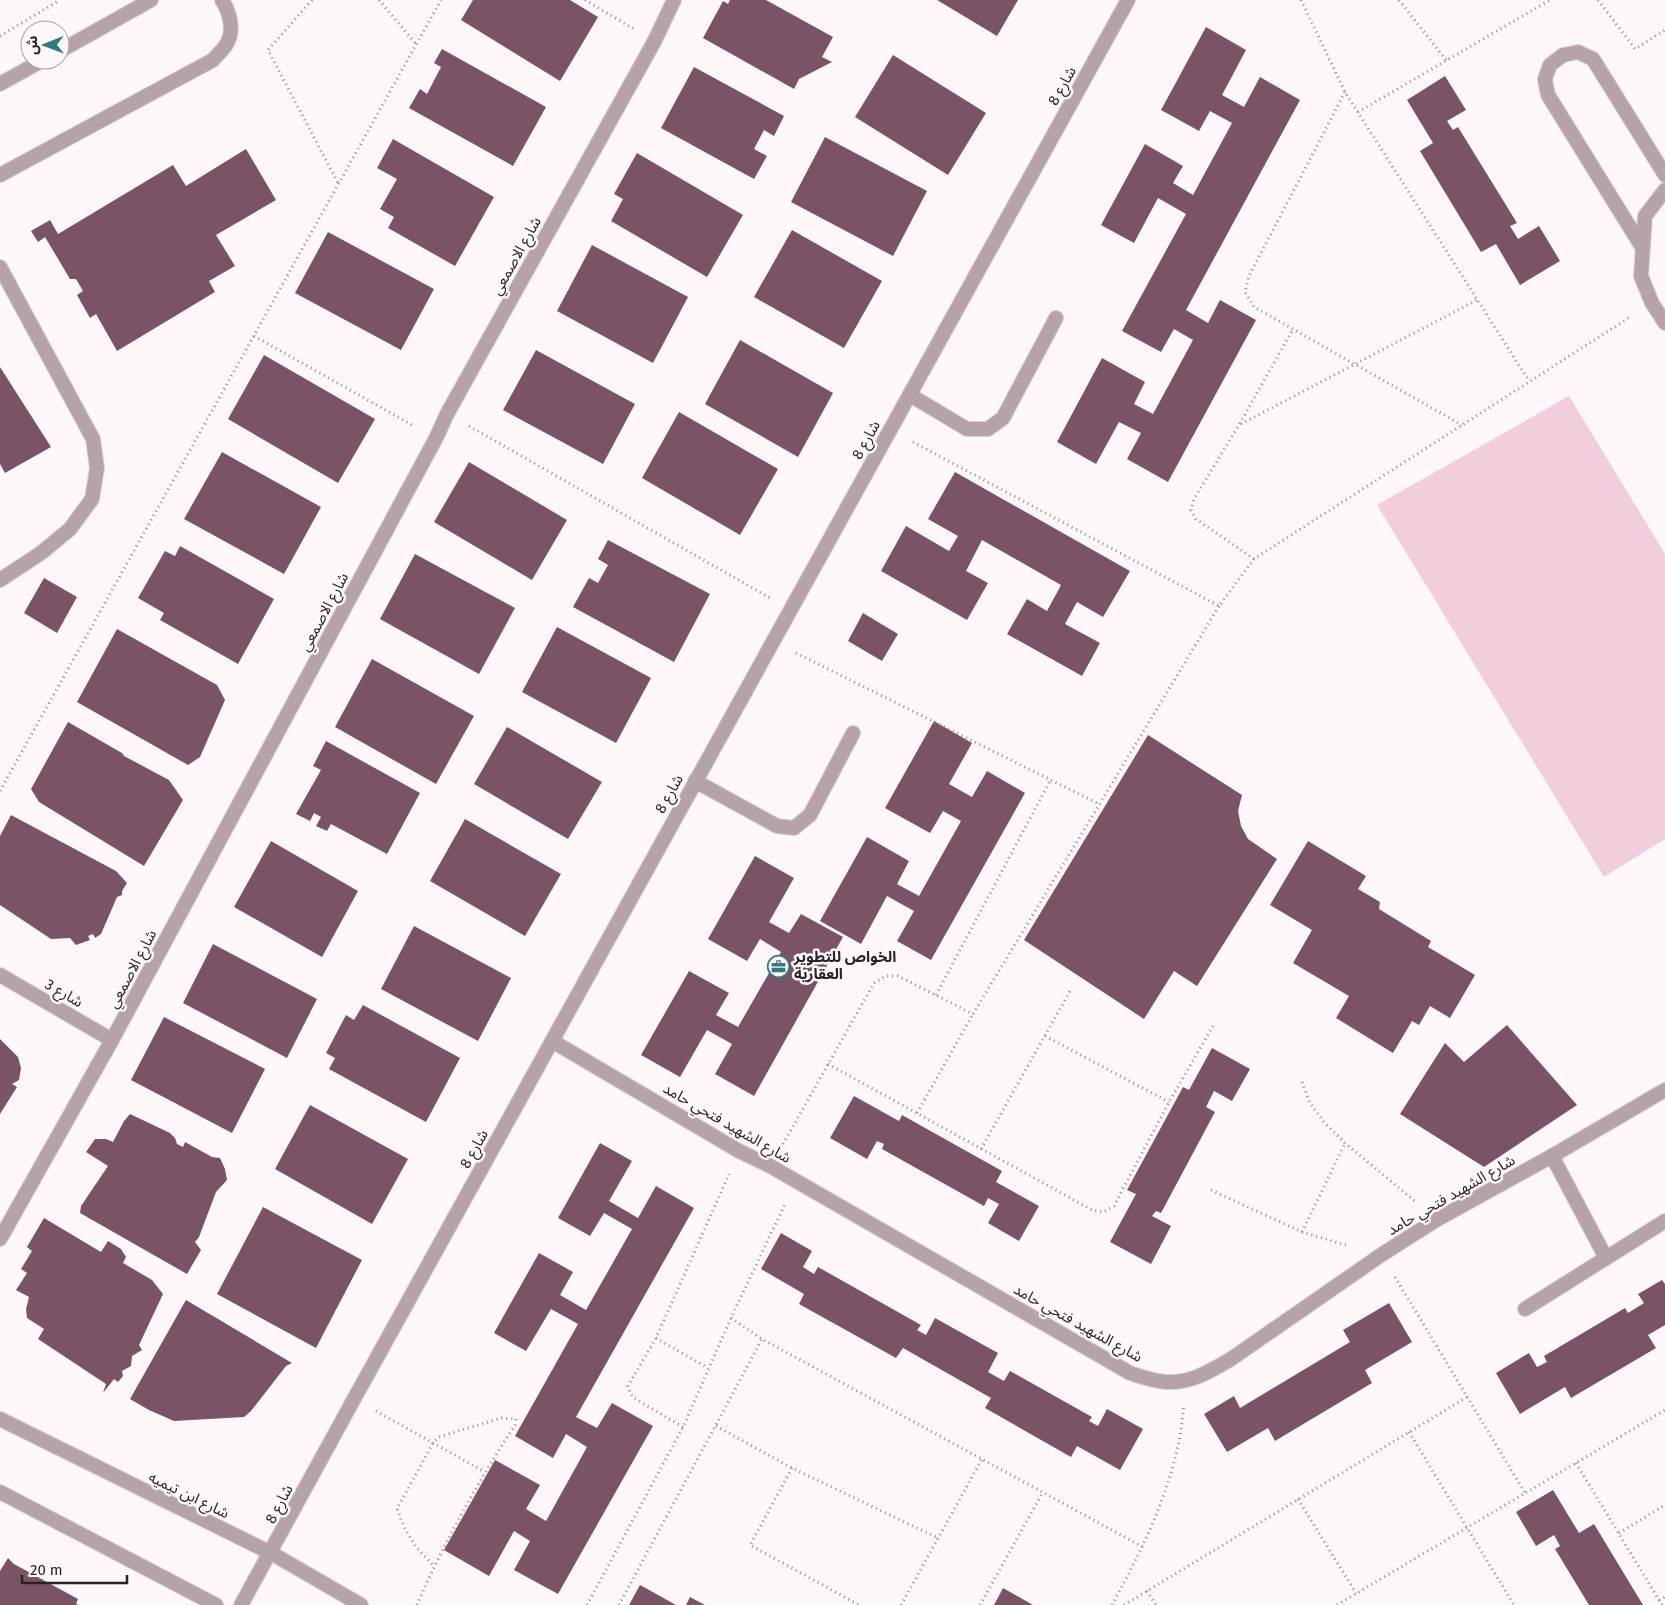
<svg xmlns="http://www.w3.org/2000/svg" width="1665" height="1605" viewBox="0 0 1665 1605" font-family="'Fira Sans','Noto Sans Arabic',sans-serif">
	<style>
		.green { fill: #f1cede }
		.building { fill: #7a5466 }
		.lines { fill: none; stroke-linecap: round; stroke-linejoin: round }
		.service-casing { stroke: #d7d1d4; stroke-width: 16 }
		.minor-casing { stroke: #d7d1d4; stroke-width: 16 }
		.tertiary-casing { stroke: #d7d1d4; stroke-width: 16 }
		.path { stroke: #928c8f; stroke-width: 3; stroke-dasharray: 1 4; stroke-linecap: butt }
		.service { stroke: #b6a2ab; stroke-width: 14 }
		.minor { stroke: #b6a2ab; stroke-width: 14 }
		.tertiary { stroke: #b6a2ab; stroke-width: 14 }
		.labels { text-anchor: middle; stroke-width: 5; stroke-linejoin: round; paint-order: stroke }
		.street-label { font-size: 15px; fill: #292326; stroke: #fdf7fa }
		.poi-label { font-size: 15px; font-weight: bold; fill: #292326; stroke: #fdf7fa; text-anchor: start }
	</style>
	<rect width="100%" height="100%" fill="#fdf7fa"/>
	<path class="green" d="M1569 396 1665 554V839L1604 877 1377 505Z"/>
	<g class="building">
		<path d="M473 0H570L598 17 560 81 461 20Z"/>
		<path d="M730 0H766L833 37 822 57 832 62 799 79 794 89 703 38 723 1 728 4Z"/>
		<path d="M937 0H1018L997 36Z"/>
		<path d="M1206 27 1246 50 1222 95 1244 107 1260 77 1300 100 1186 310 1208 323 1220 300 1256 320 1168 482 1127 459 1141 433 1119 422 1096 464 1057 442 1102 358 1145 382 1134 404 1153 414 1193 340 1174 329 1161 352 1122 331 1186 214 1158 198 1134 243 1101 225 1145 144 1183 166 1173 183 1193 195 1232 123 1210 111 1199 131 1161 110Z"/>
		<path d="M442 49 546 107 513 166 409 108 420 89 427 94 441 67 434 63Z"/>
		<path d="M893 55 986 113 948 175 855 117Z"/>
		<path d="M694 67 784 116 774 136 764 130 754 149 767 156 754 179 661 128Z"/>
		<path d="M1445 76 1466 110 1447 121 1453 130 1458 127 1517 223 1510 226 1518 239 1539 226 1560 261 1520 285 1496 244 1481 252 1420 151 1433 143 1407 100Z"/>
		<path d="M825 137 927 191 893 256 791 202Z"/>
		<path d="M393 139 494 197 455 266 388 228 394 217 380 209 397 179 377 168Z"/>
		<path d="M246 149 276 200 216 235 235 266 209 281 215 292 117 351 96 314 90 318 77 295 83 291 76 279H70L45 237 38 242 31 231 50 220 58 234 173 165 186 186Z"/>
		<path d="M637 153 743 215 707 277 611 221 623 199 614 194Z"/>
		<path d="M792 230 882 281 844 348 754 297Z"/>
		<path d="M328 232 434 289 401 350 295 293Z"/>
		<path d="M592 245 688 297 653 363 557 311Z"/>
		<path d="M740 340 833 393 798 457 705 404Z"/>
		<path d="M536 350 635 404 603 464 503 410Z"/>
		<path d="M264 355 375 419 338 483 228 419Z"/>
		<path d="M0 367 51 447 5 473 0 464Z"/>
		<path d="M679 412 778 469 740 535 642 478Z"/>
		<path d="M222 452 321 507 284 574 184 519Z"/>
		<path d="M469 462 567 520 532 580 434 522Z"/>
		<path d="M955 472 1130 571 1103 617 1077 602 1065 624 1100 643 1082 676 1007 634 1027 599 1047 611 1061 585 982 540 966 571 988 583 967 620 881 571 906 526 949 551 958 536 928 519Z"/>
		<path d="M608 540 710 594 674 662 573 607 589 578 598 583 608 565 598 559Z"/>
		<path d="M180 546 274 599 238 664 160 620 164 613 138 598 165 551 175 556Z"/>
		<path d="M415 554 515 608 479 674 380 619Z"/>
		<path d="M44 578 77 597 57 633 24 613Z"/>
		<path d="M863 613 898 634 882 661 848 641Z"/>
		<path d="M557 627 651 678 616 743 522 692Z"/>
		<path d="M117 629 217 685 225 700 200 757 188 765 77 702Z"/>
		<path d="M372 659 474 716 436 784 335 727Z"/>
		<path d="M934 721 972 743 949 784 972 797 987 771 1025 793 931 960 897 941 914 911 887 896 861 944 820 921 867 837 909 861 897 884 919 896 961 821 943 811 930 833 885 808Z"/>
		<path d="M68 722 122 753 124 756 169 780 183 800 144 866 39 802 31 789Z"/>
		<path d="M507 727 602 782 568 839 474 784Z"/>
		<path d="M1148 735 1242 795 1238 811 1241 826 1248 839 1277 859 1197 986 1174 971 1144 1019 1024 940Z"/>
		<path d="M326 741 420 793 387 854 331 824 327 831 316 826 321 817 314 813 310 821 296 814 321 770 313 766Z"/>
		<path d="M11 815 116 871 127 883 122 891V895L117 897 101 934 95 938 93 934 88 936 90 940 76 945 70 938 51 939 0 905V836Z"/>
		<path d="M465 819 561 874 525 936 430 881Z"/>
		<path d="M271 841 358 891 322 957 234 907Z"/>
		<path d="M1308 841 1366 876 1358 889 1380 902 1379 909 1431 941 1428 947 1475 975 1450 1018 1430 1006 1419 1025 1412 1021 1393 1053 1336 1018 1349 996 1293 963 1312 930 1270 905Z"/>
		<path d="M755 856 794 878 769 922 789 933 801 914 843 937 754 1096 715 1074 732 1044 707 1030 680 1077 641 1055 689 971 729 993 716 1015 738 1027 781 952 760 939 747 961 708 939Z"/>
		<path d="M414 926 511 978 478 1041 381 989Z"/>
		<path d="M213 944 317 999 287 1058 183 1003Z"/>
		<path d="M363 1005 460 1058 426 1122 329 1069 335 1058 326 1053 346 1015 354 1020Z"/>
		<path d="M164 1017 265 1069 232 1133 131 1080Z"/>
		<path d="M1507 1025 1577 1105 1484 1167 1400 1114 1445 1043 1464 1062Z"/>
		<path d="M0 1039 18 1057 21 1068 19 1080 12 1084 17 1087 0 1114Z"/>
		<path d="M1212 1048 1250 1069 1232 1101 1214 1091 1206 1107 1215 1112 1161 1213 1156 1211 1152 1216 1171 1226 1151 1264 1110 1242 1136 1194 1127 1190 1183 1087 1189 1090Z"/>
		<path d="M854 1096 899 1121 902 1115 1002 1171 996 1182 1039 1206 1019 1241 988 1223 999 1204 988 1198 984 1206 882 1149 884 1144 877 1141 867 1159 830 1138Z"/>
		<path d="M310 1105 408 1159 372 1224 275 1169Z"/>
		<path d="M130 1114 170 1133 175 1138 177 1144 183 1147 185 1142 212 1157 220 1158 225 1169 227 1180 216 1192 199 1237 195 1242 201 1250 187 1274 80 1213 81 1206 108 1166 86 1152 95 1139H106L113 1142 124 1121Z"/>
		<path d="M600 1143 632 1161 609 1201 638 1218 656 1186 694 1208 576 1417 597 1428 612 1403 653 1426 558 1594 514 1570 530 1541 514 1531 489 1576 444 1550 495 1460 540 1485 526 1509 546 1521 587 1447 566 1434 553 1458 515 1436 578 1324 551 1309 526 1351 494 1333 539 1253 573 1272 560 1295 586 1310 632 1229 604 1213 590 1236 558 1218Z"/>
		<path d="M263 1207 362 1260 316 1348 217 1294Z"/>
		<path d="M44 1218 101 1252 108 1241 121 1249 126 1257 123 1263 152 1280 163 1294 139 1345 142 1350 132 1356 131 1366 122 1371 123 1376 118 1382 114 1379 103 1393 106 1384 38 1339 44 1329 27 1318 26 1309 29 1297 16 1290 27 1273 21 1269 32 1251 27 1247Z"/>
		<path d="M781 1233 812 1251 803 1267 814 1274 818 1267 921 1325 917 1330 926 1335 935 1318 998 1353 988 1372 1004 1381 1010 1371 1092 1417 1089 1421 1098 1426 1107 1409 1143 1429 1120 1470 1077 1446 1071 1457 985 1408 991 1398 903 1348 896 1358 799 1304 804 1294 761 1269Z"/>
		<path d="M1662 1280 1665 1284V1325L1648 1335 1656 1348 1571 1398 1565 1387 1520 1414 1496 1373 1529 1353 1537 1367 1547 1362 1544 1356 1625 1308 1628 1313 1644 1303 1638 1294Z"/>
		<path d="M186 1300 292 1363 286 1366 251 1411 244 1417 174 1421 149 1410 130 1399Z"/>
		<path d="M1389 1303 1412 1342 1365 1370 1372 1383 1275 1441 1268 1428 1227 1452 1204 1414 1234 1396 1240 1408 1350 1342 1343 1330Z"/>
		<path d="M1553 1490 1579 1533 1594 1524 1643 1605H1589L1555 1549 1560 1546 1554 1535 1536 1546 1516 1512Z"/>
		<path d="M8 1558 14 1564 78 1599 76 1604 79 1605H0V1571Z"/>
		<path d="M640 1585 676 1605H629Z"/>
		<path d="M1003 1588 1033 1605H994Z"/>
		<path d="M690 1597 705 1605H686Z"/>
	</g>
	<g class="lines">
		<defs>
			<g id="service">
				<path d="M1642 247 1548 95 1545 79 1550 65 1563 55 1578 52 1593 59 1665 175"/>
				<path d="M910 395 967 429H988L1003 418 1056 318"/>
				<path d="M695 781 777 826 794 828 810 815 853 733"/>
				<path d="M1552 1156 1606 1258"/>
				<path d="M1525 1309 1665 1221"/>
			</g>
			<g id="minor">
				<path d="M60 51 151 0"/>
				<path d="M0 84 43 60"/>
				<path d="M0 175 213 60C217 55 223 50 226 45 235 31 230 13 222 0"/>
				<path d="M1665 190 1645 216 1641 276 1652 303 1665 323"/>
				<path d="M0 267 93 439 97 468 92 499 70 529 41 553 0 580"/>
				<path d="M0 975 112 1040"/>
				<path d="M552 1041 739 1151 770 1166 1130 1373C1142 1377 1156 1382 1169 1382 1192 1383 1212 1370 1231 1359L1381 1255 1436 1220 1552 1156 1665 1090"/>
				<path d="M0 1239 112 1040 436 438 447 414 654 42 674 0"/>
			</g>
			<g id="tertiary">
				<path d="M0 1419 271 1553 361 1605"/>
				<path d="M0 1492 216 1605"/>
				<path d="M241 1605 354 1399 1128 0"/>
			</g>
		</defs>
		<use href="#service" class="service-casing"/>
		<use href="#minor" class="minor-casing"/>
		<use href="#tertiary" class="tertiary-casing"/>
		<g class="path">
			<path d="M312 0 268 50 338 183"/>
			<path d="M379 0 416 44"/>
			<path d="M585 0 634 29"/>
			<path d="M1301 0 1345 92 1529 381"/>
			<path d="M1399 0 1446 60"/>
			<path d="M1598 0 1635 49 1665 30"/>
			<path d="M0 36 60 0"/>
			<path d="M1345 92 1249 276 1245 292 1254 307 1462 425"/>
			<path d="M1358 112 1550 0"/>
			<path d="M254 336 414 426"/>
			<path d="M1241 424 1477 300"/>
			<path d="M469 426 770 598"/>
			<path d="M913 442 1219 606 1254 559 1630 317"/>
			<path d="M1254 559 1196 519 1191 510 1194 499 1239 425 1293 329"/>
			<path d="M796 653 1099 804"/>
			<path d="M0 791 441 0"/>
			<path d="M936 995 1051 779"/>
			<path d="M1045 1036 1169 1102"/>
			<path d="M828 1064 1092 1210 1103 1212 1114 1206 1169 1102 1213 1026"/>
			<path d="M1302 1082 1310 1103 1324 1122 1345 1143 1417 1203"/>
			<path d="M917 1113 973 1014"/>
			<path d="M783 1144 874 983 886 976H898L973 1014 1219 606"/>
			<path d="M981 1149 1070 991"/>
			<path d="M1211 1190 1302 1232 1349 1246"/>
			<path d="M1302 1232 1345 1143"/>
			<path d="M1395 1277 1525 1493"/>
			<path d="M731 1318 762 1339 1143 1547"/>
			<path d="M656 1338 708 1368"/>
			<path d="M376 1411 485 1472"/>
			<path d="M716 1426 792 1468 938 1538"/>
			<path d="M683 1427 634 1398 630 1393 628 1386 656 1338 729 1174"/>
			<path d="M1409 1432 1514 1605"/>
			<path d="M1576 1463 1662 1605"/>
			<path d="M792 1468 750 1545 859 1605"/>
			<path d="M1298 1499 1356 1593"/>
			<path d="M1619 1533 1665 1505"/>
			<path d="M1147 1591 1156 1605"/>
			<path d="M1659 1600 1665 1597"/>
			<path d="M417 1605C444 1542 478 1482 515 1425L516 1419 501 1418 439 1437 433 1443 397 1509 405 1529 416 1547 434 1566"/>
			<path d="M587 1605 683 1427 731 1318 786 1202"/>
			<path d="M619 1605 762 1339"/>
			<path d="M901 1605 982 1459"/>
			<path d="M980 1605 1043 1492"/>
			<path d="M1112 1605C1139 1555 1164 1506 1177 1450 1181 1436 1182 1420 1184 1405"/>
			<path d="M1124 1605 1467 1397"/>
			<path d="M1337 1605 1665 1410"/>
		</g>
		<use href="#service" class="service"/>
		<use href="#minor" class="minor"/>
		<use href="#tertiary" class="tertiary"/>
	</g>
	<defs>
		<symbol id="office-ring" viewBox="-11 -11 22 22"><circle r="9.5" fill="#fdf7fa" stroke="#317a7d" stroke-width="1.5"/><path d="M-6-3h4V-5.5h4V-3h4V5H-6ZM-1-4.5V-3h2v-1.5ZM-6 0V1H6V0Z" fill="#317a7d"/></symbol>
	</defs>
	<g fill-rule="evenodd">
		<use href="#office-ring" x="766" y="954" width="25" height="25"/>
	</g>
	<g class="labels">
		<g class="street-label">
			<text transform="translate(1062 86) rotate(-61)" y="5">شارع 8</text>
			<text transform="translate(516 256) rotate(-61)" y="5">شارع الاصمعي</text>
			<text transform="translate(866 440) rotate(-61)" y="5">شارع 8</text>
			<text transform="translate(324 612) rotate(-62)" y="5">شارع الاصمعي</text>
			<text transform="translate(669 794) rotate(-61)" y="5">شارع 8</text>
			<text transform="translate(132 969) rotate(-62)" y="5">شارع الاصمعي</text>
			<text transform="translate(64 993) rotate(30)" y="5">شارع 3</text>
			<text transform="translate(727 1123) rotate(30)" y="5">شارع الشهيد فتحي حامد</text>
			<text transform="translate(474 1149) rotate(-61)" y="5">شارع 8</text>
			<text transform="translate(1451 1195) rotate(-30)" y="5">شارع الشهيد فتحي حامد</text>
			<text transform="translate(1078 1323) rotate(29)" y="5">شارع الشهيد فتحي حامد</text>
			<text transform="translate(189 1495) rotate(26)" y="5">شارع ابن تيميه</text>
			<text transform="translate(279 1504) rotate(-62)" y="5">شارع 8</text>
		</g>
		<g class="poi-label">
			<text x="794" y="962">الخواص للتطوير<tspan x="794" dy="17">العقارية</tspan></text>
		</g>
	</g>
	<g transform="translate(45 45) rotate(269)"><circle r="24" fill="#fdf7fa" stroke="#a8a2a5"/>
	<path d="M0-4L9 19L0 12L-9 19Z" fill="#317a7d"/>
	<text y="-8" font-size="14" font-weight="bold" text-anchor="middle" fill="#292326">ش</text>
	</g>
	<path d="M22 1575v8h105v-8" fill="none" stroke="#292326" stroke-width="2.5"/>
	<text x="30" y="1575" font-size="15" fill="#292326" stroke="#fdf7fa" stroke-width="4" paint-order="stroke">20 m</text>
</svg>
